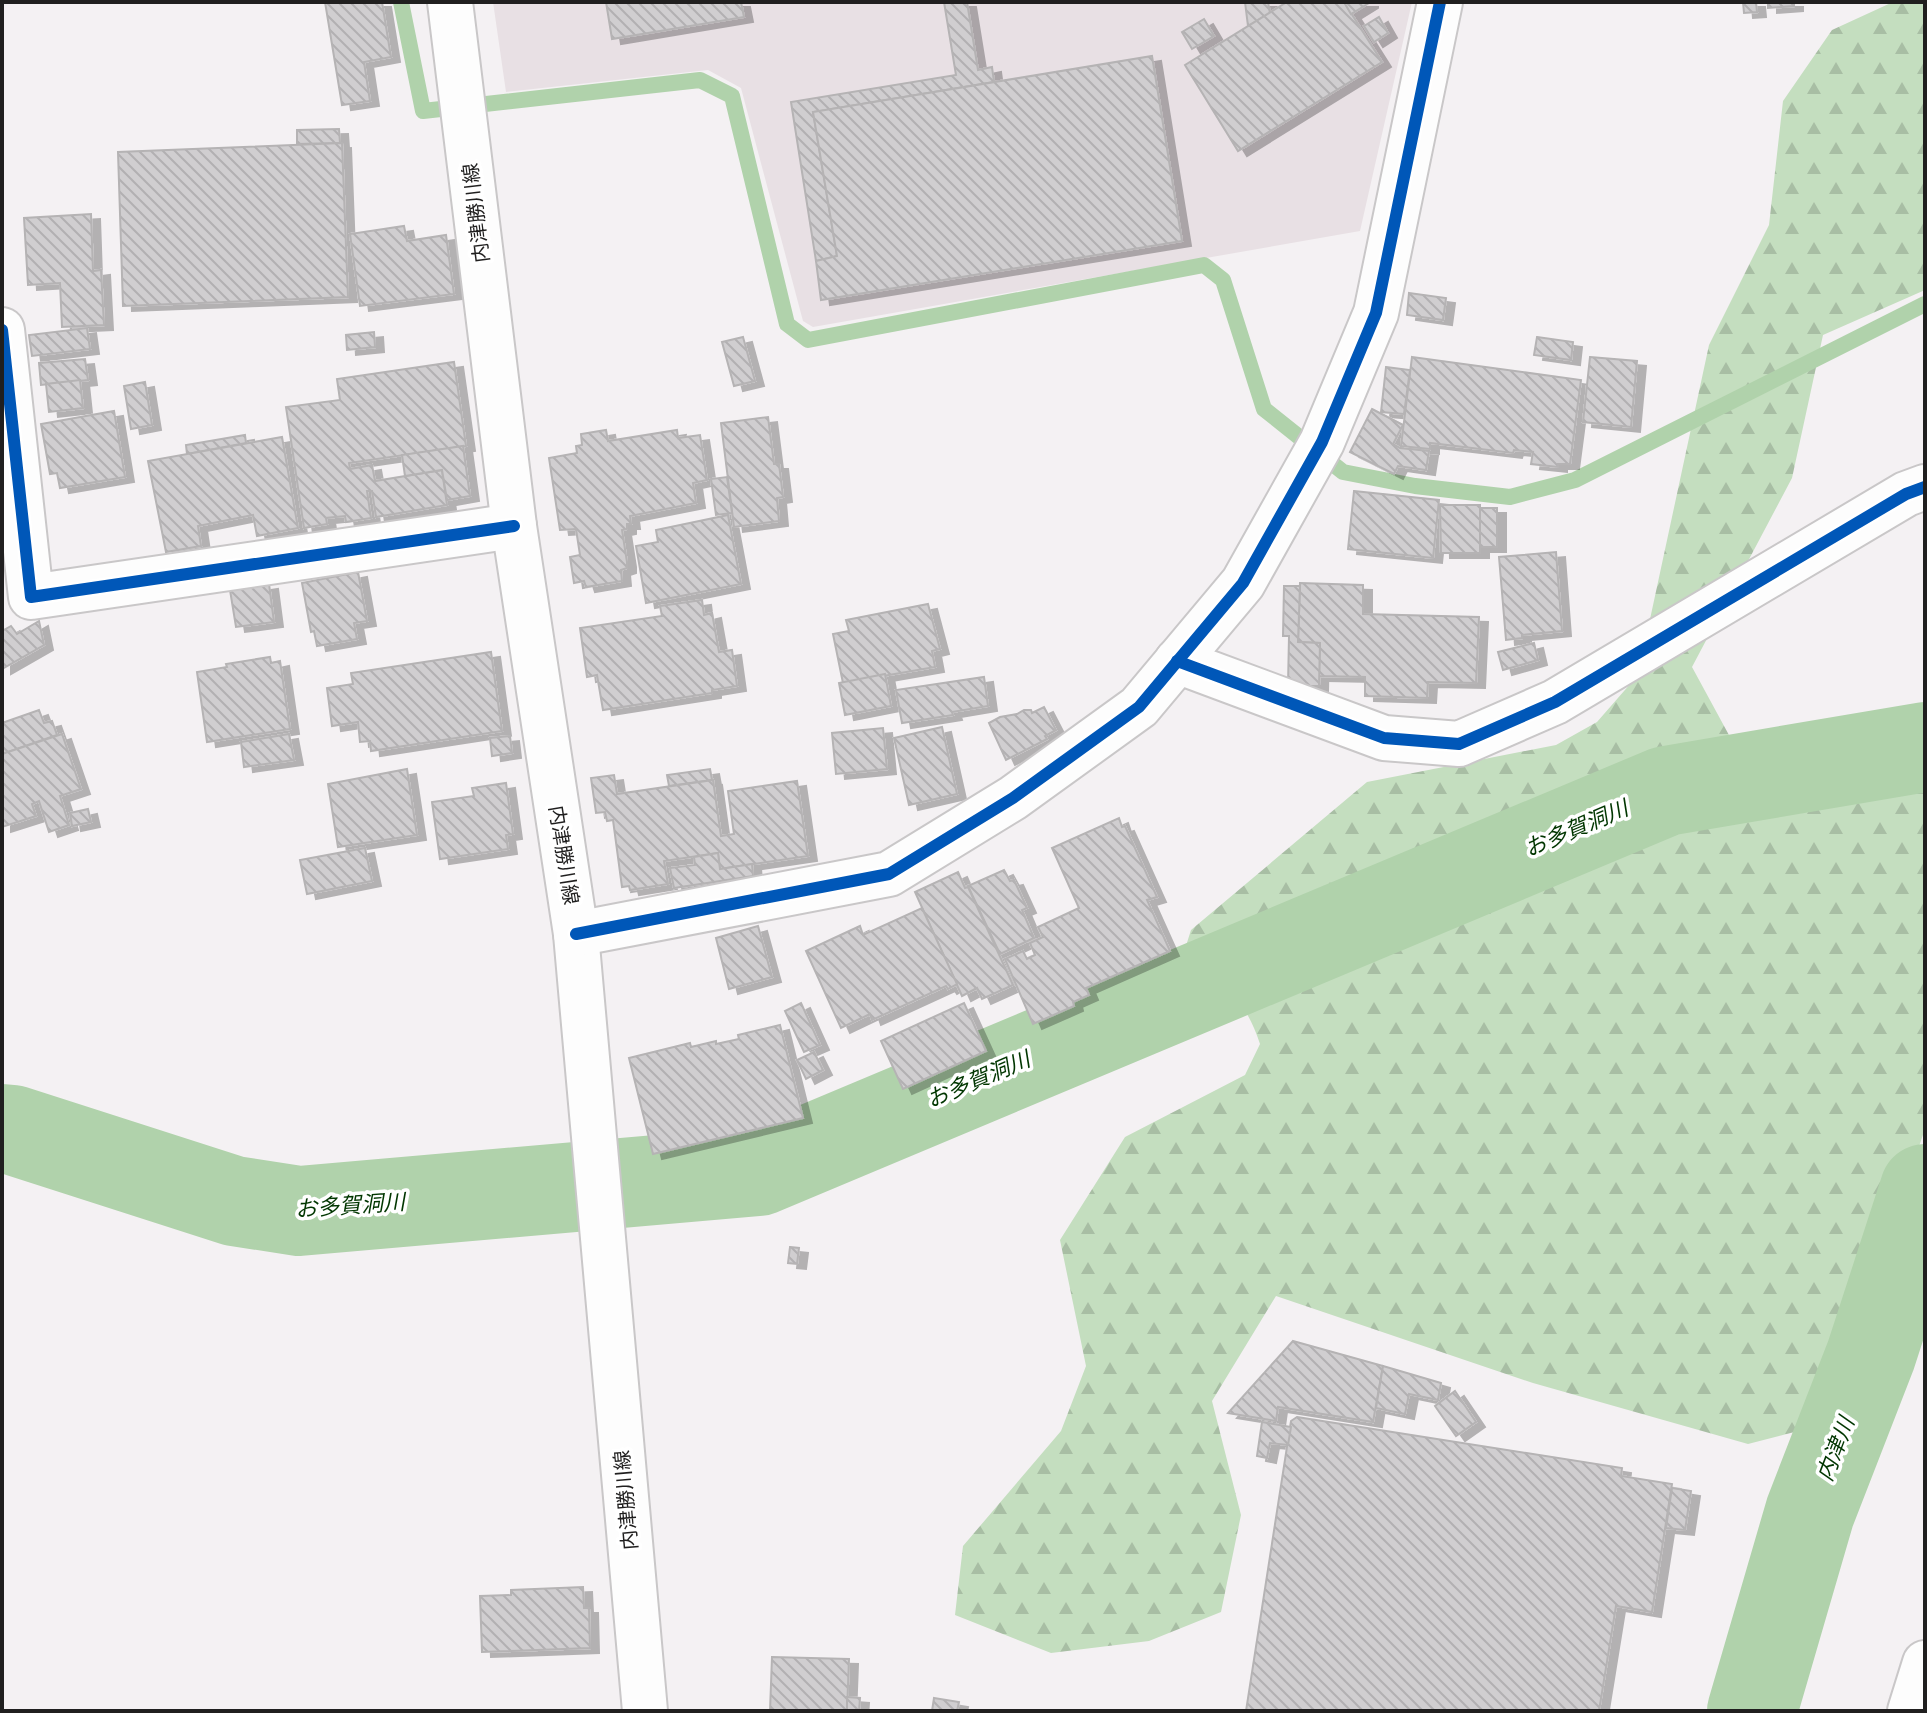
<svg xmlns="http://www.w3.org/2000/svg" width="1927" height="1713" viewBox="0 0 1927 1713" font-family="Quicksand,'Noto Sans JP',sans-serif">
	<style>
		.built { fill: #e8e0e4 }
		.forest { fill: url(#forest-firs) }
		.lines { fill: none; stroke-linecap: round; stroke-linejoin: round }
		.stream { stroke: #b0d2ab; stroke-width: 16 }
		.river { stroke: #b0d2ab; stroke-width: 90 }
		.building { fill: url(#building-back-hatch); stroke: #b5b3b4; stroke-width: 2; filter: url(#shadow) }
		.street-casing { stroke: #c9c7c8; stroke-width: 48 }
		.secondary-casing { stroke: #c9c7c8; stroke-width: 48 }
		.street { stroke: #fdfdfd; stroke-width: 44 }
		.secondary { stroke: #fdfdfd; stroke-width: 44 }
		.cycleway-casing { stroke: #fff; stroke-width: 17 }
		.cycleway { stroke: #0057b8; stroke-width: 12 }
		.labels { text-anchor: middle; stroke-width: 7; stroke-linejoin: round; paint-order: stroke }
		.street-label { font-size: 20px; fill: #201f1f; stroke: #fff }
		.water-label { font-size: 22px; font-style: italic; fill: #013600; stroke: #fff }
	</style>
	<defs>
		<pattern id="forest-firs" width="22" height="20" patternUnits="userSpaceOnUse" patternTransform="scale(2)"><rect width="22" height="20" fill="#c4debf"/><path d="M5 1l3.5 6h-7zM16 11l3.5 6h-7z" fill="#a8bea4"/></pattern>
		<pattern id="building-back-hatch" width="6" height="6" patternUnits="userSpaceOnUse" patternTransform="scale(2)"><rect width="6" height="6" fill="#d0ced0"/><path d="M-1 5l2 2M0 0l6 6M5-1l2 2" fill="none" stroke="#b2b0b2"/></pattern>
		<filter id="shadow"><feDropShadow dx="9" dy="5" stdDeviation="0" flood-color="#0004"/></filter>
	</defs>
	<rect width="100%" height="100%" fill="#f4f1f3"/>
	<path class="built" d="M493 2H1412L1360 231 813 327 803 321 741 88 708 70 506 92Z"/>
	<path class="forest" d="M1893 2H1925V290L1823 335 1792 478 1692 667 1767 805 1925 764V1129L1844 1364 1806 1429 1748 1444 1533 1383 1276 1296 1212 1401 1241 1515 1221 1612 1149 1641 1051 1653 955 1615 963 1546 1061 1431 1086 1366 1060 1240 1125 1137 1245 1075 1260 1044C1243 993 1225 988 1179 968L1191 930 1367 782 1556 745 1597 722 1638 675 1709 345 1769 225 1783 101 1832 30Z"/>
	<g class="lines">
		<path class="stream" d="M401 2 423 111 700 80 732 96 787 324 808 340 1204 265 1223 280 1264 409 1343 472 1415 486 1510 497 1575 480 1925 304"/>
		<g class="river">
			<path d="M2 1129 13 1130 234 1201 299 1211 759 1171 1666 791 1925 747"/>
			<path d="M1752 1711 1810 1512 1871 1355 1925 1189"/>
		</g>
	</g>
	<g class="building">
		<path d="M325 2H382L391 57 364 62 370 101 342 105Z"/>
		<path d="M606 2H741L744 17 612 39Z"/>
		<path d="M944 2H967L978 70 992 67 994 82 813 112 837 256 816 261 791 102 956 75Z"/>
		<path d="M1245 2H1268L1270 13 1248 26Z"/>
		<path d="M1287 2H1344L1382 62 1238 151 1185 65Z"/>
		<path d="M1344 2H1369V3L1351 14Z"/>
		<path d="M1743 2H1756L1757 12 1744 13Z"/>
		<path d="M1768 2H1794V6L1768 8Z"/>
		<path d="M1379 17 1388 33 1374 42 1364 26Z"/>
		<path d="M1204 19 1214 36 1192 49 1182 32Z"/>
		<path d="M1152 56 1182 241 821 300 816 261 837 256 813 112Z"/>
		<path d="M339 129 340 143 297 144V130Z"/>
		<path d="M342 143 348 297 123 306 118 152Z"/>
		<path d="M91 214 93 271 101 270 104 325 62 327 60 283 28 285 24 218Z"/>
		<path d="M404 226 407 241 446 235 454 294 360 306 350 234Z"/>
		<path d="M1409 293 1446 298 1443 320 1407 315Z"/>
		<path d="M87 328 90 349 32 356 29 335Z"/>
		<path d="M374 332 375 347 347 350 346 335Z"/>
		<path d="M743 337 755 381 734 386 722 342Z"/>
		<path d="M1537 337 1573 342 1571 360 1534 355Z"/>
		<path d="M1412 357 1581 380 1570 464H1558V467L1531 464 1533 452 1514 450 1513 453 1430 443V449L1401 446Z"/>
		<path d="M1590 357 1637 361 1631 427 1583 422Z"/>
		<path d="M85 359 88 380 41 385 39 363Z"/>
		<path d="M454 362 466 446 349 463 350 469 372 465 375 481 442 470 447 505 376 517 372 491H367L371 518 346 522 345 516 326 518 327 524 304 528 286 407 340 400 337 379Z"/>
		<path d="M1386 367 1410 370 1404 414 1381 412Z"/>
		<path d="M80 380 83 408 49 412 46 384Z"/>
		<path d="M145 382 152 425 131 429 124 386Z"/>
		<path d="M1372 409 1403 425 1393 444 1400 448 1429 451 1426 470 1398 466 1394 474 1350 452Z"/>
		<path d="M114 411 125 477 60 488 57 473 50 474 41 424Z"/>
		<path d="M768 417 774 464H779L783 497 777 498 779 521 734 527 721 423Z"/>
		<path d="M606 430 608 441 677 430 678 438 700 435 707 480 693 483 696 503 630 516 631 524H627V529L622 530 627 562V568L621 570 622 581 586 587 584 581 574 583 570 557 580 555 576 529 560 530 549 458 577 453 576 446 582 445 581 434Z"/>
		<path d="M245 435 246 443 187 454 186 445Z"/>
		<path d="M282 437 298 528 257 536 253 515 198 526 201 546 166 552 148 461Z"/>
		<path d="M463 446 470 496 447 500 442 470 405 476 402 455Z"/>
		<path d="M727 477 732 513 716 515 711 479Z"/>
		<path d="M1354 491 1439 500 1433 558 1348 549Z"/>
		<path d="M1440 505H1480V553H1441Z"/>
		<rect x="1480" y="508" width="17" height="39"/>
		<path d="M728 515 741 584 646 603 636 546 658 542 656 530Z"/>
		<path d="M1556 552 1562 631 1522 635V638L1506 640 1499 557Z"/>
		<path d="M358 572 367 621 354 623 357 639 317 646 314 631 311 632 302 583Z"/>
		<path d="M1300 583 1363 585V614L1479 617 1476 683 1428 682 1427 698 1365 696V677L1319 676 1320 643 1298 642Z"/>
		<path d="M269 584 274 622 236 627 230 590Z"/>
		<path d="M1284 586H1300L1298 642 1320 643 1319 686H1288L1289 636H1283Z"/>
		<path d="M702 600 704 615 712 613 719 652 732 650 737 686 712 690V693L603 710 597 675 587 677 580 628 662 616 660 606Z"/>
		<path d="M928 604 940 649 932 651 935 667 843 683 833 634 849 631 846 620Z"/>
		<path d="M39 621 44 645 2 669V631L11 626 17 634Z"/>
		<path d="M1534 643 1538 660 1503 670 1498 652Z"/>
		<path d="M491 652 502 731 371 751 370 741 360 742 358 722 332 726 327 688 353 684 351 673Z"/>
		<path d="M270 657 271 663 280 661 290 729 207 742 197 672 227 667 226 664Z"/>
		<path d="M885 674 891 706 845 715 839 683Z"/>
		<path d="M984 677 988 706 952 712 953 715 902 723 896 690Z"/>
		<path d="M1044 707 1056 730 1045 736 1047 739 1006 760 989 723 1000 717 1017 714 1024 710H1031L1032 713Z"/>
		<path d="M39 710 44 723 52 721 57 735 2 754V723Z"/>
		<path d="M942 727 957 794 909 805 894 738Z"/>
		<path d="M883 728 887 769 836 774 832 733Z"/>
		<path d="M62 734 81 789 60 796 69 825 49 832 39 801 32 804 36 816 2 827V754Z"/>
		<path d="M289 734 294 760 244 767 241 742Z"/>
		<path d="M510 736 512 753 492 756 490 738Z"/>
		<path d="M407 769 417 835 338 847 328 784Z"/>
		<path d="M710 769 712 780 669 786 667 775Z"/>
		<path d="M614 775 617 794 713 780 721 836 734 834 728 791 797 781 808 856 720 869 718 853 664 861 668 884 630 890 629 886 622 887 613 820 607 821 605 812 596 813 591 778Z"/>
		<path d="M506 783 513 834 506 835 508 849 440 859 432 802 474 796 472 788Z"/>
		<path d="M88 809 91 822 72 826 70 813Z"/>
		<path d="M1119 818 1122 827 1125 826 1157 897 1147 900 1170 951 1086 988 1089 995 1073 1002 1074 1006 1033 1024 1005 959 1023 951 1027 959 1035 955 1030 943 1043 937 1038 927 1079 908 1052 848Z"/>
		<path d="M365 848 372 881 307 894 300 860Z"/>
		<path d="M718 853 720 869 752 864 753 876 674 888 670 868 695 865 694 857Z"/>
		<path d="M1004 870 1010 881 1014 880 1027 908 1022 910 1034 938 1000 954 968 886Z"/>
		<path d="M958 872 965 888 968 887 1013 985 982 999 977 988 962 996 915 892Z"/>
		<path d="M922 908 957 984 948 989 946 986 872 1020 870 1014 841 1028 806 951 860 926 863 935Z"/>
		<path d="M758 926 772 977 729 989 716 938Z"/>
		<path d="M801 1003 820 1045 804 1052 785 1011Z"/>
		<path d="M964 1003 986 1051 903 1089 881 1041Z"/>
		<path d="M780 1025 803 1118 653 1154 629 1058 690 1043 691 1047 716 1041V1044L739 1039 738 1035Z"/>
		<path d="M814 1052 823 1070 806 1079 797 1060Z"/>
		<path d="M790 1247 799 1248 797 1264 788 1263Z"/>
		<path d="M1293 1341 1383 1366 1373 1422 1278 1407 1276 1421 1228 1413Z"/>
		<path d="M1383 1366 1441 1383 1438 1400 1409 1394 1405 1414 1376 1408Z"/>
		<path d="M1455 1391 1476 1422 1456 1436 1435 1406Z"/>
		<path d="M1297 1417 1622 1468 1621 1476 1672 1484 1652 1612 1616 1606 1599 1711H1246L1291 1421Z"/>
		<path d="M1262 1422 1291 1427 1288 1445 1270 1443 1267 1458 1257 1456Z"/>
		<path d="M1672 1488 1691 1491 1685 1530 1666 1528Z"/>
		<path d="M583 1587 584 1608H589L590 1648 482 1652 480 1596 511 1595V1590Z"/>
		<path d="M772 1657 849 1659 847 1711H770Z"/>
		<path d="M847 1697 860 1698 859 1711H847Z"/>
		<path d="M934 1698 959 1702 957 1711H932Z"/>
	</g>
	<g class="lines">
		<defs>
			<g id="street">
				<path d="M2 330 31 597 514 526"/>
				<path d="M1177 661 1384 738 1459 744 1555 702 1906 494 1925 487"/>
				<path d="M1910 1711 1925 1663"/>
			</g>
			<g id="secondary">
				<path d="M450 2 514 526 576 934 645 1711"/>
				<path d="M576 934 889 874 1013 798 1139 707 1243 583 1322 442 1376 313 1440 2"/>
			</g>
		</defs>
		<use href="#street" class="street-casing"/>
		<use href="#secondary" class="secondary-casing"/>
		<use href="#street" class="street"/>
		<use href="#secondary" class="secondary"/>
		<defs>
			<g id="cycleway">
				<path d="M2 330 31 597 514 526"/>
				<path d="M1177 661 1384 738 1459 744 1555 702 1906 494 1925 487"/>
				<path d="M576 934 889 874 1013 798 1139 707 1243 583 1322 442 1376 313 1440 2"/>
			</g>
		</defs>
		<use href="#cycleway" class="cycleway-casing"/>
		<use href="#cycleway" class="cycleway"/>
	</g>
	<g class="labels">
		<g class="street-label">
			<text transform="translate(476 213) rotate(-97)" y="7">内津勝川線</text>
			<text transform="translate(564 855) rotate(81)" y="7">内津勝川線</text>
			<text transform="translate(626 1500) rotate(-95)" y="7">内津勝川線</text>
		</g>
		<g class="water-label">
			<text transform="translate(1576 828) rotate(-23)" y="8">お多賀洞川</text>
			<text transform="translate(978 1079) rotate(-23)" y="8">お多賀洞川</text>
			<text transform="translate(350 1205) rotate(-4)" y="8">お多賀洞川</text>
			<text transform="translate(1835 1449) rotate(-69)" y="8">内津川</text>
		</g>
	</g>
	<rect width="1927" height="1713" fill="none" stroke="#201f1f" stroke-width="8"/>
</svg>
